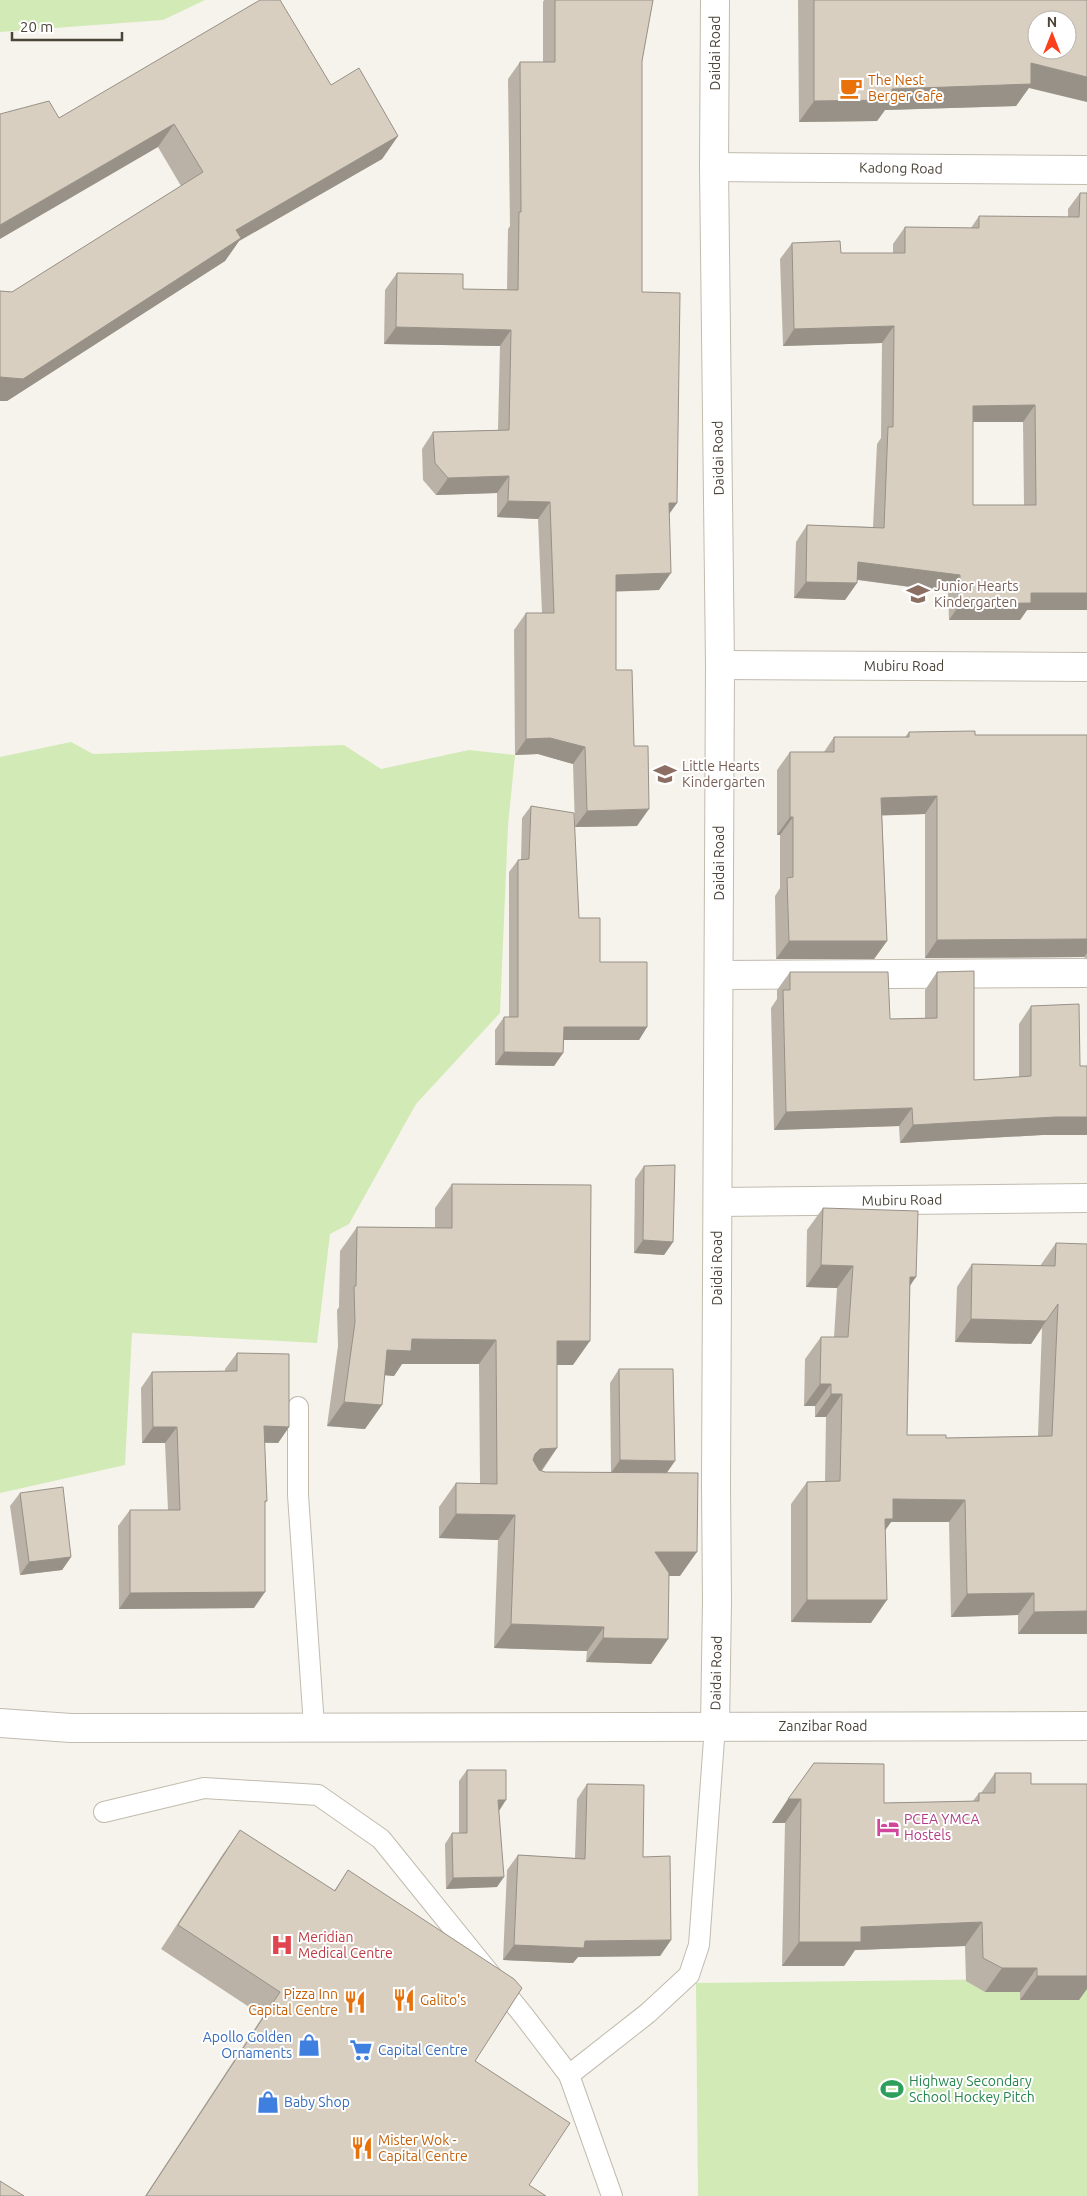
<svg xmlns="http://www.w3.org/2000/svg" width="1087" height="2196" viewBox="0 0 1087 2196" font-family="Ubuntu,sans-serif">
	<style>
		.green { fill: #d2eab5 }
		.lines { fill: none; stroke-linecap: round; stroke-linejoin: round }
		.service-casing { stroke: #c2bbae; stroke-width: 22 }
		.minor-casing { stroke: #c2bbae; stroke-width: 30 }
		.service { stroke: #fff; stroke-width: 20 }
		.minor { stroke: #fff; stroke-width: 28 }
		.wall { fill: #bab2a6; fill-rule: evenodd }
		.shaded-wall { fill: #979187 }
		.building { fill: #d8cfc1; stroke: #979187; fill-rule: evenodd }
		.labels { text-anchor: middle; stroke-width: 4; stroke-linejoin: round; paint-order: stroke }
		.street-label { font-size: 14px; fill: #4b4439; stroke: #fff }
		.food-label { font-size: 14px; fill: #c56008; stroke: #fff; text-anchor: start }
		.education-label { font-size: 14px; fill: #785e54; stroke: #fff; text-anchor: start }
		.hotel-label { font-size: 14px; fill: #b23c85; stroke: #fff; text-anchor: start }
		.health-label { font-size: 14px; fill: #be3a42; stroke: #fff; text-anchor: start }
		.shop-label { font-size: 14px; fill: #366cbe; stroke: #fff; text-anchor: start }
		.leisure-label { font-size: 14px; fill: #27864d; stroke: #fff; text-anchor: start }
	</style>
	<rect width="100%" height="100%" fill="#f6f3ec"/>
	<g class="green">
		<path d="M0 0H205L163 20 0 32Z"/>
		<path d="M71 742 93 754 344 745 381 769 469 750 515 755 508 826 500 1013 416 1104 349 1224 330 1234 317 1343 132 1333 125 1465 0 1493V757Z"/>
		<path d="M1087 1978V2196H698L696 1983Z"/>
	</g>
	<g class="lines">
		<defs>
			<g id="service">
				<path d="M298 1407V1495L314 1726"/>
				<path d="M104 1812 204 1788 318 1795 381 1839 524 2016 569 2075 648 2013 689 1975 699 1945 715 1726"/>
				<path d="M569 2075 612 2196"/>
			</g>
			<g id="minor">
				<path d="M714 167 1087 170"/>
				<path d="M720 665 1087 667"/>
				<path d="M719 975 1084 973"/>
				<path d="M718 1202 1087 1198"/>
				<path d="M0 1723 71 1728 1087 1726"/>
				<path d="M715 1726 717 1601 716 1486 720 665 714 167 715 0"/>
			</g>
		</defs>
		<use href="#service" class="service-casing"/>
		<use href="#minor" class="minor-casing"/>
		<use href="#service" class="service"/>
		<use href="#minor" class="minor"/>
	</g>
	<g class="wall">
		<path d="M544 0H653L642 61V292L677 503 669 513 659 590 616 591V670L634 746 637 826 575 827 573 764 538 754 515 755 514 630 526 613H542L538 519 497 517V493L436 495 423 480 422 449 433 432 498 430 500 346 384 344 385 290 397 273 463 289 507 290 508 229 510 226 508 79 520 62H543V2Z"/>
		<path d="M798 0H1087L1016 106 885 110 877 121 799 122Z"/>
		<path d="M331 85 398 136 382 159 239 241 225 261 7 401H0V291L12 292 181 186 158 147 59 118Z"/>
		<path d="M1080 193H1087L1027 610 1020 620H949L948 592 857 580V583L845 600 794 598 796 542 807 525 873 527 877 444 881 438 882 343 783 346 780 259 792 243 841 253H893V244L905 227 971 228 979 216 1068 217V209ZM973 422H1023L1024 505H973Z"/>
		<path d="M909 732 975 735H1087V959L1084 957 925 958V814L882 815 887 941 874 959H776L775 896 780 888V835H777V770L790 752H824L834 737H905Z"/>
		<path d="M531 806 579 918 600 962 647 1027 639 1040H564L563 1053 554 1066 495 1065V1030L504 1017H509V872L518 860H521L522 818Z"/>
		<path d="M790 972 890 1019 925 1018V990L937 972 974 1080 1019 1077V1024L1031 1006 1080 1066 1087 1135H1042L900 1143 899 1126 774 1130 771 1008 777 999V990Z"/>
		<path d="M644 1166 673 1242 664 1255 634 1253 635 1179Z"/>
		<path d="M452 1184 573 1365H557V1448L542 1471 545 1472H611L610 1383 619 1369 666 1473 680 1576H669L668 1639 651 1664 586 1662 587 1651 494 1648 498 1540 439 1538V1507L456 1483H480L479 1364H402L394 1376 385 1375 365 1429 327 1426 338 1346 337 1310 339 1307 340 1251 357 1227 435 1228V1208Z"/>
		<path d="M823 1208 910 1286 907 1435 946 1438 1038 1436 1042 1328 1031 1344 955 1342 957 1287 972 1264 1040 1266 1056 1243 1087 1634H1018V1615L951 1617 949 1522H891L885 1530 871 1623 791 1622V1504L807 1482 825 1481 826 1417H815V1406H804L805 1359 821 1337H834L837 1288 806 1287 807 1230Z"/>
		<path d="M237 1353 289 1427 278 1443H264L267 1501 265 1503 254 1608 119 1609 118 1526 130 1510H168L165 1443H142L141 1388 152 1372 225 1371V1369Z"/>
		<path d="M20 1493 71 1557 62 1570 20 1575 10 1506Z"/>
		<path d="M814 1763 884 1803 973 1801 979 1793H981L995 1773 1031 1784 1086 1989 1079 2000H1020V1992H985L966 1981 965 1946 855 1950 844 1966H782L785 1823H772Z"/>
		<path d="M467 1770 499 1810 497 1887 446 1889 445 1844 452 1833H459V1781Z"/>
		<path d="M587 1784 643 1857 671 1940 660 1956 578 1957 573 1963 503 1960 507 1870 518 1855 575 1858 577 1799Z"/>
		<path d="M240 1830 334 1891 348 1870 475 2061 529 2185 546 2196H145L263 2016 161 1949 223 1854Z"/>
	</g>
	<g class="shaded-wall">
		<path d="M1031 63 1087 77V102L1029 88 1016 106 885 110 877 121 799 122 814 101 892 89Z"/>
		<path d="M174 124 158 147 0 239V225Z"/>
		<path d="M398 136 382 159 239 241 225 261 7 401H0V377L236 230Z"/>
		<path d="M894 326 882 343 783 346 794 329Z"/>
		<path d="M396 327 511 330 500 346 384 344Z"/>
		<path d="M1035 405 1023 422H962L973 406Z"/>
		<path d="M509 476 497 493 436 495 448 478Z"/>
		<path d="M508 501 550 502 538 519 497 517Z"/>
		<path d="M669 503H677L665 520Z"/>
		<path d="M858 562 960 575 948 592 846 578Z"/>
		<path d="M671 573 659 590 604 592 616 575Z"/>
		<path d="M806 582 857 583 845 600 794 598Z"/>
		<path d="M1031 593H1087V610H1027L1020 620H949L960 604Z"/>
		<path d="M550 738 585 747 573 764 538 754 515 755 526 739Z"/>
		<path d="M937 796 925 814 868 816 881 798Z"/>
		<path d="M649 809 637 826 575 827 587 811Z"/>
		<path d="M790 817H793L780 835H777Z"/>
		<path d="M1087 939V953L1084 957 925 958 937 940Z"/>
		<path d="M789 941H887L874 959H776Z"/>
		<path d="M564 1027H647L639 1040H555Z"/>
		<path d="M504 1052 563 1053 554 1066 495 1065Z"/>
		<path d="M912 1108 899 1126 774 1130 786 1112Z"/>
		<path d="M1055 1117H1087V1135H1042L900 1143 913 1125Z"/>
		<path d="M643 1240 673 1242 664 1255 634 1253Z"/>
		<path d="M821 1265 853 1266 837 1288 806 1287Z"/>
		<path d="M910 1277H916L901 1299Z"/>
		<path d="M971 1319 1046 1321 1031 1344 955 1342Z"/>
		<path d="M412 1339 496 1340 479 1364H402L394 1376 370 1374 387 1350Z"/>
		<path d="M557 1341H590L573 1365H540Z"/>
		<path d="M820 1384H831L815 1406H804Z"/>
		<path d="M831 1394H842L826 1417H815Z"/>
		<path d="M344 1402 382 1405 365 1429 327 1426Z"/>
		<path d="M264 1426 289 1427 278 1443 253 1442Z"/>
		<path d="M153 1427H177L165 1443H142Z"/>
		<path d="M557 1448 540 1472 518 1478 535 1454 540 1449Z"/>
		<path d="M620 1460 675 1461 666 1474 611 1473Z"/>
		<path d="M893 1499 965 1500 949 1522H891L877 1542 883 1521Z"/>
		<path d="M456 1514 515 1515 498 1540 439 1538Z"/>
		<path d="M655 1552H697L680 1576H638Z"/>
		<path d="M71 1557 62 1570 20 1575 29 1562Z"/>
		<path d="M265 1592 254 1608 119 1609 130 1593Z"/>
		<path d="M1034 1593 1018 1615 951 1617 967 1594Z"/>
		<path d="M807 1600H887L871 1623 791 1622Z"/>
		<path d="M1087 1611V1634H1018L1034 1612Z"/>
		<path d="M511 1624 604 1627 587 1651 494 1648Z"/>
		<path d="M603 1638 668 1639 651 1664 586 1662Z"/>
		<path d="M788 1799H801L785 1823H772Z"/>
		<path d="M498 1800H506L499 1811Z"/>
		<path d="M504 1877 497 1887 446 1889 453 1878Z"/>
		<path d="M982 1922 965 1946 855 1950 844 1966H782L799 1942 861 1927Z"/>
		<path d="M671 1940 660 1956 578 1957 573 1963 503 1960 514 1945 585 1941Z"/>
		<path d="M1002 1968H1037L1020 1992H985Z"/>
		<path d="M1037 1976H1087V1989L1079 2000H1020Z"/>
	</g>
	<g class="building">
		<path d="M260 0H280L331 85 359 68 398 136 236 230 241 238 23 379 0 377V291L12 292 203 172 174 124 0 225V114L49 101 59 118Z"/>
		<path d="M555 0H653L642 61V292L680 293 677 503H669L671 573 616 575V670H632L634 746H648L649 809 587 811 585 747 550 738 526 739V613H554L550 502 508 501 509 476 448 478 435 463 433 432 509 430 511 330 396 327 397 273 463 274V289L518 290 519 212H521L520 62H555Z"/>
		<path d="M814 0H1087V77L1031 63V84L892 89V100L814 101ZM1037 20H1067V50H1037Z"/>
		<path d="M1080 193H1087V593H1031V603L960 604V575L858 562 857 583 806 582 807 525 884 528 888 427H893L894 326 794 329 792 243 840 241 841 253H905V227L979 228V216L1079 217ZM1035 405 1036 505H973V406Z"/>
		<path d="M975 731V735H1087V939L937 940V796L881 798 887 941H789L787 878 793 877V817H790V752H834V737H909V732Z"/>
		<path d="M531 806 574 813 579 918H600V962H647V1027H564L563 1053 504 1052V1017H518V860L529 859Z"/>
		<path d="M974 971V1080L1031 1076V1006L1079 1004 1080 1066H1087V1117H1055L913 1125 912 1108 786 1112 783 990H790V972H888L890 1019 937 1018V972Z"/>
		<path d="M675 1165 673 1242 643 1240 644 1166Z"/>
		<path d="M452 1184 591 1185 590 1341H557V1448L540 1449 535 1454 533 1460 539 1470 545 1472 698 1473 697 1552H655L669 1573 668 1639 603 1638 604 1627 511 1624 515 1515 456 1514V1483L497 1484 496 1340 412 1339 411 1351 387 1350 382 1405 344 1402 355 1322 354 1286H356L357 1227 452 1228Z"/>
		<path d="M823 1208 918 1211 916 1277H910L907 1435H946V1438L1052 1436 1058 1304 1046 1321 971 1319 972 1264 1055 1266 1056 1243 1087 1244V1611L1034 1612V1593L967 1594 965 1500 893 1499V1519H885L887 1600H807V1482L840 1481 842 1394H831V1384H820L821 1337H848L853 1266 821 1265Z"/>
		<path d="M237 1353 289 1354V1427L264 1426 267 1501H265V1592L130 1593V1510H180L177 1427H153L152 1372 237 1371Z"/>
		<path d="M619 1369H673L675 1461 620 1460Z"/>
		<path d="M63 1487 71 1557 29 1562 20 1493Z"/>
		<path d="M814 1763 884 1764V1803L979 1801V1793H995V1773H1031V1784H1087V1976H1037V1968H1002L983 1958 982 1922 861 1927V1942H799L801 1799H788Z"/>
		<path d="M467 1770H506V1800H498L504 1877 453 1878 452 1833H467Z"/>
		<path d="M587 1784 644 1785 643 1857 670 1856 671 1940 585 1941 584 1948 514 1945 518 1855 585 1859Z"/>
		<path d="M240 1830 335 1891 348 1870 514 1979 522 1988 475 2061 570 2123 529 2185 546 2196H146L280 1992 178 1925Z"/>
		<path d="M0 2181 24 2196H0Z"/>
	</g>
	<defs>
		<symbol id="cafe-bare" viewBox="-9 -9 18 18"><path d="M-5.5-4.5H6V0H3Q3 3.5 0 3.5H-2.5Q-5.5 3.5-5.5 0ZM3-3.2v2h1.7v-2ZM-6 4.5H4V6H-6Z" fill="#e8710a" stroke="#fff" stroke-width="2.5" paint-order="stroke"/></symbol>
		<symbol id="school-bare" viewBox="-9 -9 18 18"><path d="M0-5L7-2L0 1L-7-2ZM-4 1L0 2.5L4 1V4Q0 6-4 4Z" fill="#8d6e63" stroke="#fff" stroke-width="2.5" paint-order="stroke"/></symbol>
		<symbol id="hotel-bare" viewBox="-9 -9 18 18"><path d="M-6-4.5h1.5V1H6V5H4.5V3h-9V5H-6ZM-4 0a1.8 1.8 0 1 1 3.6 0ZM.5 0V-2.5h3Q6-2.5 6 0Z" fill="#d1479c" stroke="#fff" stroke-width="2.5" paint-order="stroke"/></symbol>
		<symbol id="hospital-bare" viewBox="-9 -9 18 18"><path d="M-5-5h3v3.5h4V-5h3V5h-3V1.5h-4V5h-3Z" fill="#e0444e" stroke="#fff" stroke-width="2.5" paint-order="stroke"/></symbol>
		<symbol id="restaurant-bare" viewBox="-9 -9 18 18"><path d="M-5-6h1v4h1v-4h1v4h1v-4h1v5L-1.5 .5V6h-2V.5L-5-1ZM5-6V6H3V1.5H1.5Q1.5-4 5-6Z" fill="#e8710a" stroke="#fff" stroke-width="2.5" paint-order="stroke"/></symbol>
		<symbol id="shop-bare" viewBox="-9 -9 18 18"><path d="M-5-2.5h2.3a2.7 3.5 0 0 1 5.4 0H5L5.5 6h-11ZM-1.5-2.5h3a1.5 2.3 0 0 0-3 0Z" fill="#3f7fe0" stroke="#fff" stroke-width="2.5" paint-order="stroke"/></symbol>
		<symbol id="supermarket-bare" viewBox="-9 -9 18 18"><path d="M-6-5.5h2.5l.6 2H6L4.5 2H-2.5L-4.4-4H-6ZM-1.5 3.2a1.3 1.3 0 1 0 .1 0ZM3 3.2a1.3 1.3 0 1 0 .1 0Z" fill="#3f7fe0" stroke="#fff" stroke-width="2.5" paint-order="stroke"/></symbol>
		<symbol id="stadium-bare" viewBox="-9 -9 18 18"><path d="M0-5a6.5 5 0 1 0 0 10a6.5 5 0 1 0 0-10ZM-3.5-1.8h7v3.6h-7Z" fill="#2e9e5b" stroke="#fff" stroke-width="2.5" paint-order="stroke"/></symbol>
	</defs>
	<g fill-rule="evenodd">
		<use href="#cafe-bare" x="835" y="72" width="32" height="32"/>
		<use href="#school-bare" x="902" y="578" width="32" height="32"/>
		<use href="#school-bare" x="649" y="758" width="32" height="32"/>
		<use href="#hotel-bare" x="872" y="1811" width="32" height="32"/>
		<use href="#hospital-bare" x="266" y="1929" width="32" height="32"/>
		<use href="#restaurant-bare" x="388" y="1984" width="32" height="32"/>
		<use href="#restaurant-bare" x="339" y="1986" width="32" height="32"/>
		<use href="#shop-bare" x="293" y="2029" width="32" height="32"/>
		<use href="#supermarket-bare" x="345" y="2034" width="32" height="32"/>
		<use href="#stadium-bare" x="876" y="2073" width="32" height="32"/>
		<use href="#shop-bare" x="252" y="2086" width="32" height="32"/>
		<use href="#restaurant-bare" x="346" y="2132" width="32" height="32"/>
	</g>
	<g class="labels">
		<g class="street-label">
			<text transform="translate(715 53) rotate(-90)" y="5">Daidai Road</text>
			<text transform="translate(901 168) rotate(1)" y="5">Kadong Road</text>
			<text transform="translate(718 458) rotate(-91)" y="5">Daidai Road</text>
			<text x="904" y="671">Mubiru Road</text>
			<text transform="translate(719 863) rotate(-90)" y="5">Daidai Road</text>
			<text transform="translate(902 1200) rotate(-1)" y="5">Mubiru Road</text>
			<text transform="translate(717 1268) rotate(-90)" y="5">Daidai Road</text>
			<text transform="translate(716 1673) rotate(-89)" y="5">Daidai Road</text>
			<text x="823" y="1731">Zanzibar Road</text>
		</g>
		<g class="food-label">
			<text x="868" y="85">The Nest<tspan x="868" dy="16">Berger Cafe</tspan></text>
			<text x="338" y="1999" text-anchor="end">Pizza Inn<tspan x="338" dy="16">Capital Centre</tspan></text>
			<text x="420" y="2005">Galito's</text>
			<text x="378" y="2145">Mister Wok -<tspan x="378" dy="16">Capital Centre</tspan></text>
		</g>
		<g class="education-label">
			<text x="934" y="591">Junior Hearts<tspan x="934" dy="16">Kindergarten</tspan></text>
			<text x="682" y="771">Little Hearts<tspan x="682" dy="16">Kindergarten</tspan></text>
		</g>
		<g class="hotel-label">
			<text x="904" y="1824">PCEA YMCA<tspan x="904" dy="16">Hostels</tspan></text>
		</g>
		<g class="health-label">
			<text x="298" y="1942">Meridian<tspan x="298" dy="16">Medical Centre</tspan></text>
		</g>
		<g class="shop-label">
			<text x="292" y="2042" text-anchor="end">Apollo Golden<tspan x="292" dy="16">Ornaments</tspan></text>
			<text x="378" y="2055">Capital Centre</text>
			<text x="284" y="2107">Baby Shop</text>
		</g>
		<g class="leisure-label">
			<text x="909" y="2086">Highway Secondary<tspan x="909" dy="16">School Hockey Pitch</tspan></text>
		</g>
	</g>
	<g transform="translate(1052 35)"><circle r="24" fill="#ffffff" stroke="#b7b4b0"/>
	<path d="M0-4L9 19L0 12L-9 19Z" fill="#fc3f1d"/>
	<text y="-8" font-size="14" font-weight="bold" text-anchor="middle" fill="#4b4439">N</text>
	</g>
	<path d="M12 32v8h110v-8" fill="none" stroke="#4b4439" stroke-width="2.5"/>
	<text x="20" y="32" font-size="15" fill="#4b4439" stroke="#ffffff" stroke-width="4" paint-order="stroke">20 m</text>
</svg>
